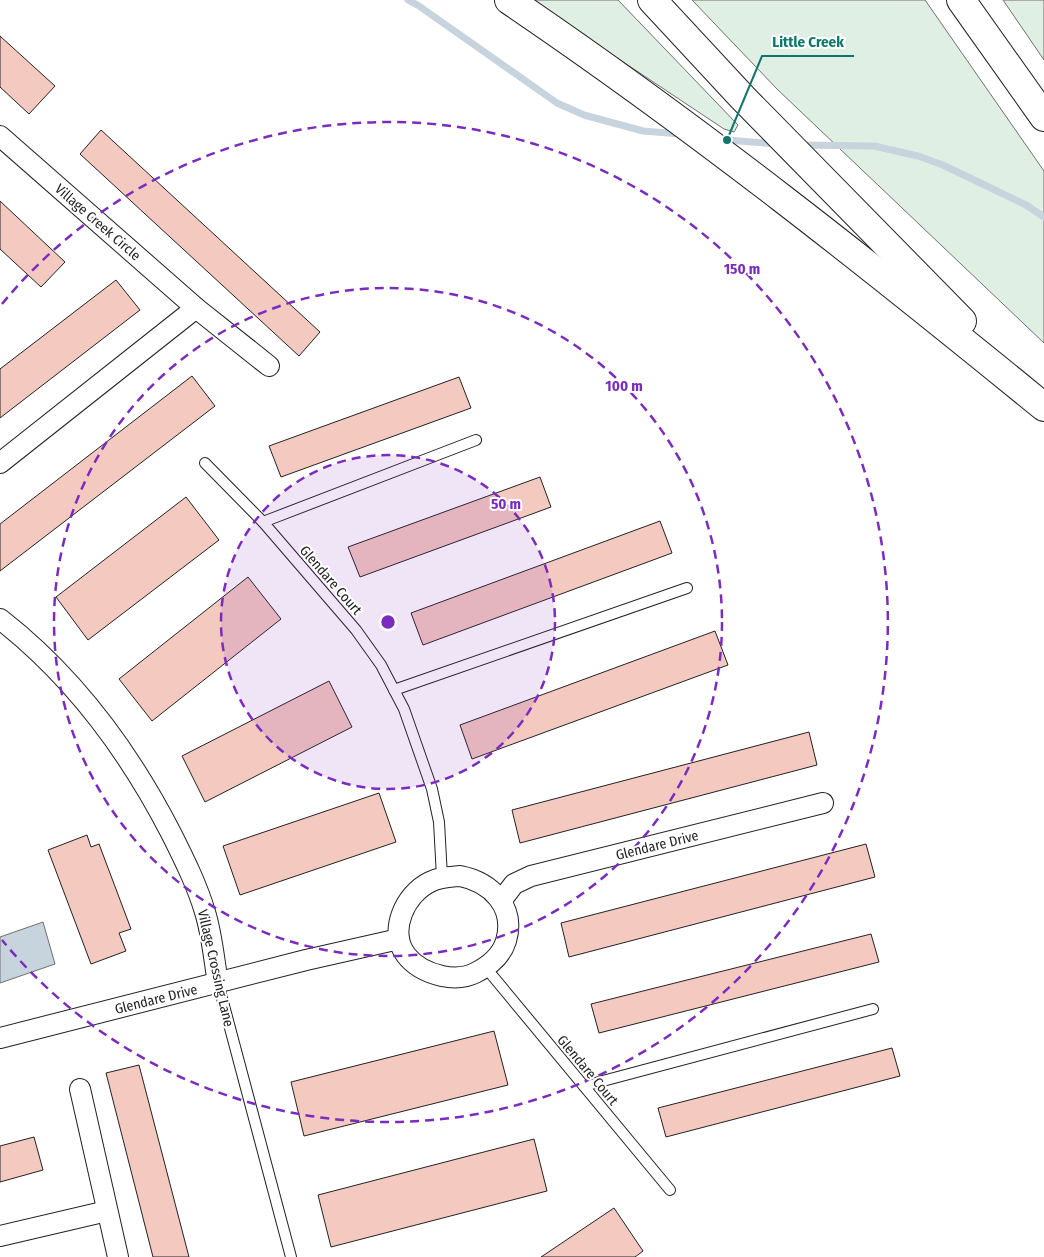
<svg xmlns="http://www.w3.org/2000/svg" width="1044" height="1257" viewBox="0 0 1044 1257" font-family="'Fira Sans Condensed',sans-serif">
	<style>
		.green { fill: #e0efe3; stroke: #6f6f6f }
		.water { fill: #c7d3dd; stroke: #6f6f6f }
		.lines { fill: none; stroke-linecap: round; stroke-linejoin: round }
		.stream { stroke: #c7d3dd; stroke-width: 7 }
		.building { fill: #f3c9c0; stroke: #222 }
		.lane-casing { stroke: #222; stroke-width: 12 }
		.street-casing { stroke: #222; stroke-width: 22 }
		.highway-casing { stroke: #222; stroke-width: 30 }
		.lane { stroke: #fff; stroke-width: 10 }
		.street { stroke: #fff; stroke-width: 20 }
		.highway { stroke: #fff; stroke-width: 28 }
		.ring { fill: none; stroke: #7b2cbf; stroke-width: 2.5; stroke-dasharray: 9 6 }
		.labels { text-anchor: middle; stroke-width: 4; stroke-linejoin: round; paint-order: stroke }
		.street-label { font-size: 14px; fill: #222; stroke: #fff }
		.centre { fill: #7b2cbf; stroke: #fff; stroke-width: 2.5 }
		.ring-label { font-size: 15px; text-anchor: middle; font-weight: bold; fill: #7b2cbf; stroke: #fff; stroke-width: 4; stroke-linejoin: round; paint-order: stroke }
		.leader { fill: none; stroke: #0f766e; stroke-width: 2 }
		.callout-dot { fill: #0f766e; stroke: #fff; stroke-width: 2 }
		.callout-label { font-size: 15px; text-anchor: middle; font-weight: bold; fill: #0f766e; stroke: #fff; stroke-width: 4; stroke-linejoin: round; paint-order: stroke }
	</style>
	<rect width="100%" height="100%" fill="#fff"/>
	<g class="green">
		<path d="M530 0H618L738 125 734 132 724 129Z"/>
		<path d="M692 0H925L1044 171V343L777 89Z"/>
		<path d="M1003 0H1044V60Z"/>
	</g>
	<path class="water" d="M43 922 55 964 0 983V937Z"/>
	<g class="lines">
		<g class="stream">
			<path d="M408 0 419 6 557 103 584 115 643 131 681 134"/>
			<path d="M718 141 727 140 777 144"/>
			<path d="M800 145 874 146 918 156 943 165 1026 205 1044 217"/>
		</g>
	</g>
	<g class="building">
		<path d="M0 36 55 86 29 114 0 87Z"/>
		<path d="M101 130 320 332 299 356 80 154Z"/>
		<path d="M0 201 65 262 41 287 0 249Z"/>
		<path d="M116 280 140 310 0 418V369Z"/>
		<path d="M192 376 215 406 0 571V524Z"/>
		<path d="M459 377 471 408 281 477 269 446Z"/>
		<path d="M540 477 551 507 360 577 348 547Z"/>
		<path d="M186 497 219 540 88 640 56 597Z"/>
		<path d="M660 521 672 553 423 645 411 613Z"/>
		<path d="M248 577 281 619 152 721 119 679Z"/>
		<path d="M715 631 728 665 472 759 460 725Z"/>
		<path d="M329 681 352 727 205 802 182 756Z"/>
		<path d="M809 732 817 765 520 843 512 810Z"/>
		<path d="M379 793 396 842 240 895 223 846Z"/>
		<path d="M87 835 91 847 99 844 131 929 119 933 126 951 91 964 48 850Z"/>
		<path d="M866 844 875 877 569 957 561 923Z"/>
		<path d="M871 934 879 962 599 1033 591 1004Z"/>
		<path d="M494 1031 508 1085 304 1136 291 1082Z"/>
		<path d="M892 1048 900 1076 666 1137 658 1108Z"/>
		<path d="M139 1065 189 1257H153L106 1073Z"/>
		<path d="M34 1137 43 1170 0 1182V1146Z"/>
		<path d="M534 1139 547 1191 331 1247 318 1195Z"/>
		<path d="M614 1208 643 1251 635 1257H541Z"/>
	</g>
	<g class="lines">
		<defs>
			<g id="lane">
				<path d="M205 463 263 522 356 630 381 665 404 709 432 789 439 822 442 877"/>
				<path d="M263 522 476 440"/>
				<path d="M394 690 687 588"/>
				<path d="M486 968 670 1190"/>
				<path d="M218 983 291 1257"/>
				<path d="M584 1086 873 1009"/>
			</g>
			<g id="street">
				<path d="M0 136 196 308 269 366"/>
				<path d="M0 463 196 308"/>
				<path d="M0 619C73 676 130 753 172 835 184 859 197 885 205 912 212 934 214 960 218 983"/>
				<path d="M460 876C491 882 516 907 506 941 501 957 489 966 475 973 465 978 452 978 442 976 429 973 415 967 406 955 388 931 405 894 430 882 440 877 449 877 460 876Z"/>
				<path d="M501 901 514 884 531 876 823 803"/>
				<path d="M0 1038 306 960 399 939"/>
				<path d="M80 1089 118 1257"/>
				<path d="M0 1236 107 1211"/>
			</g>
			<g id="highway">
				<path d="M509 0C695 126 870 265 1044 407"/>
				<path d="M652 0 743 98 962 321"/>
				<path d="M961 0 1044 117"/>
			</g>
		</defs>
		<use href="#lane" class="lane-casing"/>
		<use href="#street" class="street-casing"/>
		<use href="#highway" class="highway-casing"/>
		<use href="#lane" class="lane"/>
		<use href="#street" class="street"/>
		<use href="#highway" class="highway"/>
	</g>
	<circle cx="388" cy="622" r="167" fill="#7b2cbf" fill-opacity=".12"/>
	<g class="ring">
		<circle cx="388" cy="622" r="167"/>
		<circle cx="388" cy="622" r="334"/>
		<path d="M2 304A500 500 0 1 1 2 940"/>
	</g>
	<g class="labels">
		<g class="street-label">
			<text transform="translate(98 222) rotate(41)" y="5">Village Creek Circle</text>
			<text transform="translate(331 580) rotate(49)" y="5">Glendare Court</text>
			<text transform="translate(657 845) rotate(-14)" y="5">Glendare Drive</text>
			<text transform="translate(216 968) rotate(77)" y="5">Village Crossing Lane</text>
			<text transform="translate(156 999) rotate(-14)" y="5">Glendare Drive</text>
			<text transform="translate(588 1070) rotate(50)" y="5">Glendare Court</text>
		</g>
	</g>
	<circle cx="388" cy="622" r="8" class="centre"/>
	<g class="ring-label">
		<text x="742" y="274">150 m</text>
		<text x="624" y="391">100 m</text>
		<text x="506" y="509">50 m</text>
	</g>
	<path class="leader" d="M727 140L762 56H854"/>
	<circle class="callout-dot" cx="727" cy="140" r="5"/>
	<g class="callout-label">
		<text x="808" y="47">Little Creek</text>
	</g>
</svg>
